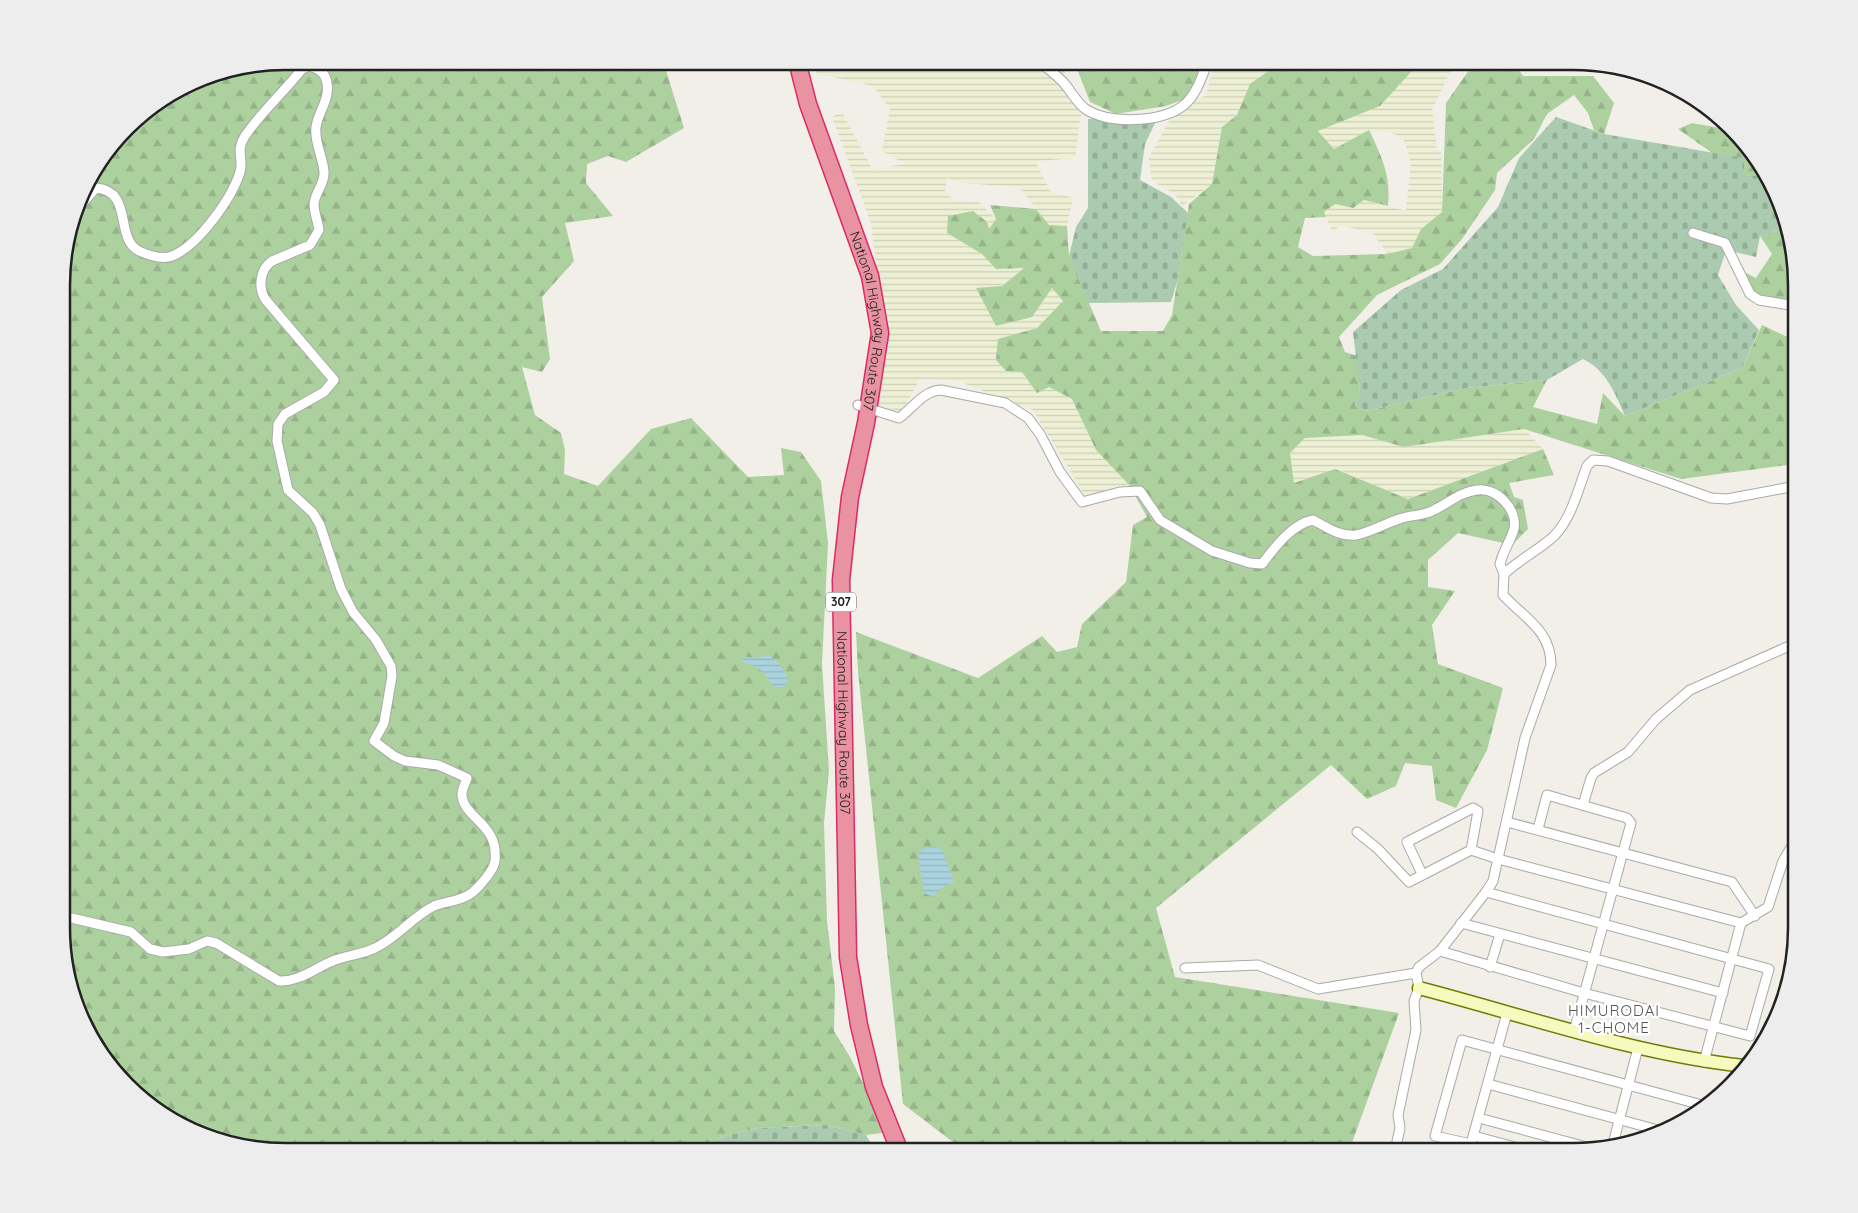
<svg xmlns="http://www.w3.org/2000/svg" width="1858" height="1213" viewBox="0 0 1858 1213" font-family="Quicksand,sans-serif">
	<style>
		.farmland { fill: url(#farmland-rules) }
		.forest { fill: url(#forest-firs) }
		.cemetery { fill: url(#cemetery-stones) }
		.water { fill: url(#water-rules) }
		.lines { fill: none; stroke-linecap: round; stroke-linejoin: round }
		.street-casing { stroke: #a9a9a9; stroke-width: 11 }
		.secondary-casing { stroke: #707d05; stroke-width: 15 }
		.highway-casing { stroke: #dc2a67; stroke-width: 19 }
		.street { stroke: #fff; stroke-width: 9 }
		.secondary { stroke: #f7fabf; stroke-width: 12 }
		.highway { stroke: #e892a2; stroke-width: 16 }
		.labels { text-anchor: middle; stroke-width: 5; stroke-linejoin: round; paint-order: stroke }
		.shield { fill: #fff; stroke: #646464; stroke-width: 1 }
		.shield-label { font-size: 12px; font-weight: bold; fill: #222 }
		.street-label { font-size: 14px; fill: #222; stroke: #fff }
		.neighbourhood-label { font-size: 15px; letter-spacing: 1px; fill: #555; stroke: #fff }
		.rim { fill: none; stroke: #222; stroke-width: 2.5 }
	</style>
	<defs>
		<pattern id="farmland-rules" width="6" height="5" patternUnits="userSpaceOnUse" patternTransform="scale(1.25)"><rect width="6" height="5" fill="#eef0d5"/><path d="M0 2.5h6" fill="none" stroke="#ccceb7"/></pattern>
		<pattern id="forest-firs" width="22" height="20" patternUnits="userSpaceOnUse" patternTransform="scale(1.25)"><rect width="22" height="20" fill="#add19e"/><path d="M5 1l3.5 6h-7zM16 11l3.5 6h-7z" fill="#95b388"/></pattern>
		<pattern id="cemetery-stones" width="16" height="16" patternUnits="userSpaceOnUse" patternTransform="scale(1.25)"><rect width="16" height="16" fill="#aacbaf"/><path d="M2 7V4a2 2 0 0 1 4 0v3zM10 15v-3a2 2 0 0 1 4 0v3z" fill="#92ae96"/></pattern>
		<pattern id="water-rules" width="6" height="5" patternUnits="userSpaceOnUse" patternTransform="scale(1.25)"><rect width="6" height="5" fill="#aad3df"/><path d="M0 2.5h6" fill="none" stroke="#92b5bf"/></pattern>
	</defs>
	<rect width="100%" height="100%" fill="#f2efe9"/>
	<g class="farmland">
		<path d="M818 61H1055L1064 70 1081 114 1075 158 1038 161 1037 165 1051 192 1073 198 1067 226 1049 225 1019 187 962 183 947 178 945 191 954 201 979 202 996 219 989 230 947 233 982 254 996 269 1024 268 1002 286 1032 317 1052 288 1063 301 1037 328 998 339 1006 371 1022 372 1037 392 1049 387 1072 399 1096 450 1129 485 1085 495 1033 410 958 381 920 379 902 411 877 407 884 357V328L871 223 832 117 842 112 872 169 905 164 882 151 890 109 873 86 816 73Z"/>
		<path d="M1215 61H1272L1267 72 1250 84 1237 115 1222 127 1212 184 1182 206 1175 194 1152 181 1149 157 1172 116 1206 95Z"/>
		<path d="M1421 61H1456L1432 109 1437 150 1441 151 1442 212 1421 229 1412 248 1387 254 1374 234 1340 225 1333 233 1324 212 1335 204 1353 208 1364 200 1406 211 1411 162 1404 140 1395 134 1369 130 1334 149 1318 131 1380 106Z"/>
		<path d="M1536 61H1563L1574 72 1542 68Z"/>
		<path d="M1524 429 1543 449 1408 499 1336 469 1294 483 1290 453 1305 438 1362 435 1404 447Z"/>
	</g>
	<g class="forest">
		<path d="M285 61H663L684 128 626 162 608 156 587 164 586 183 613 216 565 223 574 261 542 297 550 359 542 372 522 367 535 415 561 433 565 450 564 474 598 486 651 429 691 418 748 477 784 475 781 448 801 452 821 481 828 543 822 664 829 771 824 823 827 921 835 988 834 1031 850 1057 869 1095 882 1133 866 1135 826 1125 757 1128 725 1136 686 1152H601L594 1143 562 1152H284L213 1140 160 1114 91 1040 63 957V256L84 186 137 117 199 78Z"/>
		<path d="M1074 61H1215L1198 94 1166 106 1116 114 1090 102Z"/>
		<path d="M1272 61H1421L1380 106 1318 131 1334 149 1369 130C1382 157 1391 176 1388 206L1364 200 1353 208 1335 204 1324 212 1326 217 1305 218 1298 247 1313 256 1387 254 1412 248 1421 229 1442 212 1446 103 1474 63 1513 61 1523 76H1593L1614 103 1604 134 1594 130 1588 113 1574 95 1547 114 1534 139 1497 173 1495 190 1462 239 1440 264 1377 295 1339 337 1345 352 1357 356 1360 390 1355 406 1366 411 1467 388 1547 380 1533 407 1597 424 1603 393 1625 416 1742 368 1762 325 1796 341V464L1681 479 1524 429 1404 447 1362 435 1305 438 1290 453 1294 483 1335 469 1408 499 1543 449 1554 475 1509 483 1514 497 1523 500 1528 529 1512 545 1458 533 1428 560V587L1455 591 1432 625 1438 664 1503 688 1487 750 1456 808 1436 800 1432 766 1405 763 1396 786 1367 799 1331 765 1156 908 1175 977 1399 1013 1349 1151 966 1152 903 1104 858 672 856 632 978 678 1042 636 1057 652 1077 647 1082 624 1126 582 1133 525 1147 517 1129 485 1096 450 1072 399 1049 387 1037 393 1022 372 1006 371 996 360 998 339 1037 328 1063 301 1052 288 1032 317 996 326 976 288 1002 286 1024 268 996 269 982 254 947 233 948 216 973 211 987 222 989 229 996 219 990 205 1036 209 1049 225 1067 226 1069 256 1101 331H1163L1172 315 1189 204 1212 184 1222 127 1237 115 1250 84 1267 72Z"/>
		<path d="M1692 123 1726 129 1768 176 1744 175 1678 129Z"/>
		<path d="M1784 228 1796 270V304H1771L1745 284 1742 271 1756 278 1772 254 1760 236Z"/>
	</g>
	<g class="cemetery">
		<path d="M1158 117 1145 144 1140 180 1171 197 1188 213 1177 282 1171 302 1088 303 1069 256 1076 227 1088 208V119Z"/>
		<path d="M1556 117 1604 134 1744 158V175L1768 176 1784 228 1760 236 1756 257 1726 250 1718 275 1736 305 1759 330 1742 368 1625 416C1615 393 1606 370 1583 359L1547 380 1467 388 1366 411 1355 406 1360 390 1353 332 1401 290 1443 269 1498 207 1519 158Z"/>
		<path d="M826 1125 866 1135 876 1152H686L725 1136 757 1128Z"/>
	</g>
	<g class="water">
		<path d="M768 655C779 662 783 668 788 680L783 687C769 688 771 680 763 672 757 666 748 664 741 661L745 657 758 658Z"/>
		<path d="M935 846 942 850 954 881 940 889 933 897 924 893 918 854 922 849Z"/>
	</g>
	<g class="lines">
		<defs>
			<g id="street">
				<path d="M1038 61C1046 67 1055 74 1062 81 1071 90 1076 103 1087 110 1110 124 1162 123 1184 105 1197 94 1202 76 1208 61"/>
				<path d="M1693 233 1725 243 1750 294 1759 300 1796 306"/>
				<path d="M858 405 899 418C913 408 923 391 941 390L1005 403 1028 418 1040 434 1060 472 1082 502 1120 492 1140 491 1160 520 1212 551 1250 563 1262 564C1275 547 1292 524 1313 520 1326 527 1340 537 1356 535 1371 532 1384 524 1399 519 1410 515 1422 516 1432 511 1448 504 1459 492 1477 490 1496 487 1518 509 1514 529 1511 540 1503 551 1500 564L1504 574 1503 595C1524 618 1551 630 1551 665L1525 738 1493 881 1486 892 1440 951 1419 967 1416 973 1419 988 1414 1001 1416 1030 1398 1115 1400 1128 1395 1151"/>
				<path d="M1793 487V506L1796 521"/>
				<path d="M1504 574C1520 559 1539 550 1554 536 1572 518 1578 489 1587 466L1593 460 1608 461 1711 498 1727 499 1796 486"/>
				<path d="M1583 805 1591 778 1594 773 1628 752 1656 719 1690 690 1796 643"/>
				<path d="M1507 822 1732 882 1755 916"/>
				<path d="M1538 829 1547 795 1627 818 1631 823 1574 1031"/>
				<path d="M1357 832 1378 849 1409 882 1471 850 1498 859 1741 923 1768 907 1783 861 1796 839"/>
				<path d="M1422 874 1407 842 1473 808 1478 811 1471 850"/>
				<path d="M63 916 131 932 150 949 163 952 189 949 207 941 216 943 279 981C300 982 316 967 335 960 348 955 364 954 375 948 397 938 413 916 434 906 447 901 463 901 473 892 480 886 494 870 495 861 499 824 465 819 462 796 461 790 466 783 467 778L438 765 405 761 394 756 374 741 384 723 392 676 391 666 376 640 353 612 341 589 320 525 313 513 288 490 277 441 278 424 285 414 324 392 334 380 265 299C258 287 260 269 272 261L310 245 319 230C318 222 314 213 314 204 315 192 325 184 324 172 323 156 314 143 316 127 318 112 330 100 327 83 325 72 319 69 309 66L302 69C284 92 261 112 245 136 235 151 244 159 240 172 232 198 198 246 172 256 162 260 148 255 139 251 114 238 134 191 96 188L78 208"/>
				<path d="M1461 923 1723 993"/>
				<path d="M1440 951 1584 993 1750 1036 1769 969 1486 892"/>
				<path d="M1490 967 1500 934"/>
				<path d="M1185 968 1258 965 1318 989 1416 973"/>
				<path d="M1704 1062 1741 923"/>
				<path d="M1488 1084 1658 1130"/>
				<path d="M1479 1118 1594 1149"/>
				<path d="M1474 1136 1529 1151"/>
				<path d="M1471 1144 1435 1136 1462 1040 1702 1105"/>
				<path d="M1613 1144 1638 1048"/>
				<path d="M1469 1151 1507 1013"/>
			</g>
			<path id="secondary" d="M1419 988C1527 1016 1633 1054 1744 1066"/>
			<g id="highway">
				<path id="s1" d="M797 61 808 104 870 276 880 333 866 423 850 497 841 580 848 957 859 1025 874 1087 900 1152"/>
			</g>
		</defs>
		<use href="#street" class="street-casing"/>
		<use href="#secondary" class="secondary-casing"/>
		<use href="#highway" class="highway-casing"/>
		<use href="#street" class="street"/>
		<use href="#secondary" class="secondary"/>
		<use href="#highway" class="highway"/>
	</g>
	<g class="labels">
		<rect class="shield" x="826" y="592.5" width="30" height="19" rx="4"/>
		<g class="shield-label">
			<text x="841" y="606">307</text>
		</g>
		<g class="street-label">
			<text dy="5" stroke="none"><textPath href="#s1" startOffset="272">National Highway Route 307</textPath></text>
			<text dy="5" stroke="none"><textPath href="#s1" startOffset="678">National Highway Route 307</textPath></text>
		</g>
		<g class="neighbourhood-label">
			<text x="1614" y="1016">HIMURODAI<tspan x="1614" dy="17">1-CHOME</tspan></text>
		</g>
	</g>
	<path d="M0 0H1858V1213H0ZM285 70H1573A215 215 0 0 1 1788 285V928A215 215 0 0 1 1573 1143H285A215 215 0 0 1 70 928V285A215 215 0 0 1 285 70Z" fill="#ededed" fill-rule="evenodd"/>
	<path class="rim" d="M285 70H1573A215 215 0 0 1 1788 285V928A215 215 0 0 1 1573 1143H285A215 215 0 0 1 70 928V285A215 215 0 0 1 285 70Z"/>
</svg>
